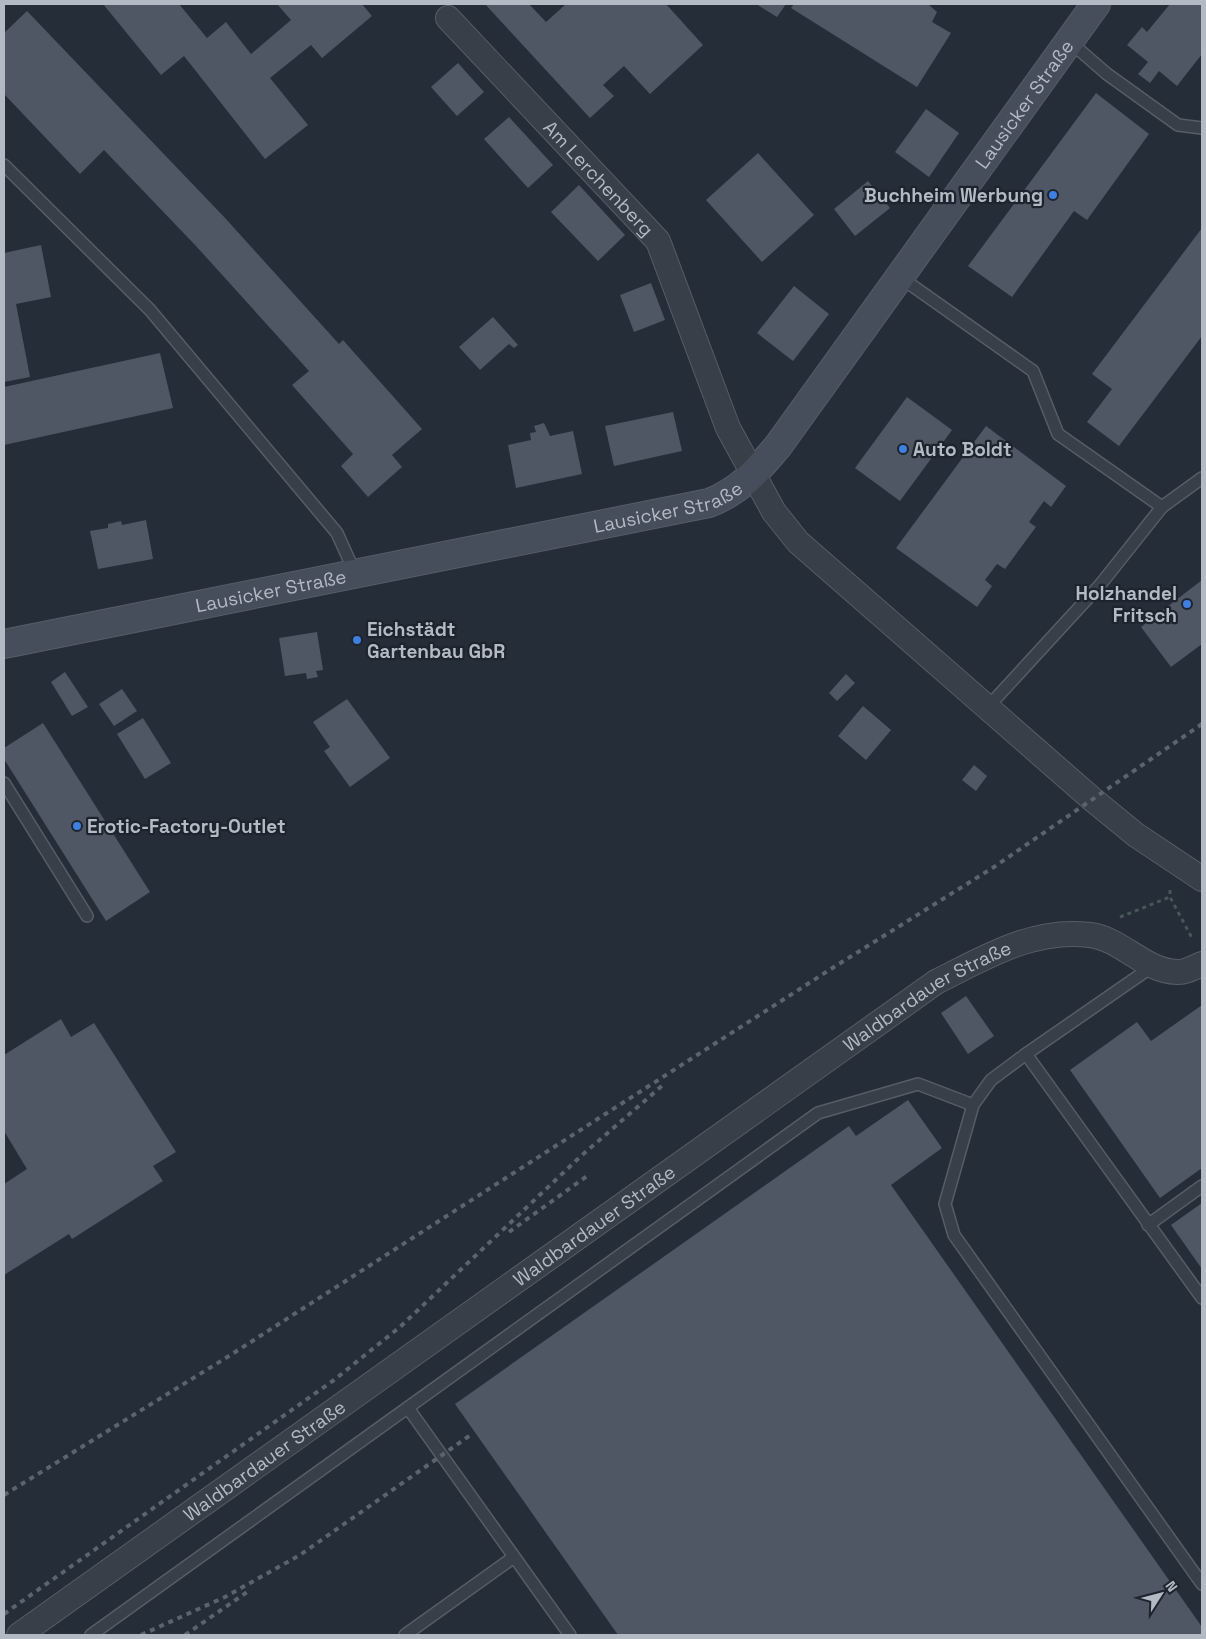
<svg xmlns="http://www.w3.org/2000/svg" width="1206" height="1639" viewBox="0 0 1206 1639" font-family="'Space Grotesk',sans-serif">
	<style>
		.building { fill: #4e5763 }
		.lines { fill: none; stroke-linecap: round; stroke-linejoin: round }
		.lane-casing { stroke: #565d66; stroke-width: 14 }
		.street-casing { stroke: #565d66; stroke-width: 26 }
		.secondary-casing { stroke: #565d66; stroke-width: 30 }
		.path { stroke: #475658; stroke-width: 3; stroke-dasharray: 4 4; stroke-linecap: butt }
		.lane { stroke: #383f48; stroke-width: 11 }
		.street { stroke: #383f48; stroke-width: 24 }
		.secondary { stroke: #474e5b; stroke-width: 28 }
		.rail { stroke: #5b636f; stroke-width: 4; stroke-dasharray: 5 5; stroke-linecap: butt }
		.shop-dot { fill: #3f7fe0; stroke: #1e242d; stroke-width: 2 }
		.labels { text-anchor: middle; stroke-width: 4.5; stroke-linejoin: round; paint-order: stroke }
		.street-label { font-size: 19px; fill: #b3bac4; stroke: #1e242d }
		.poi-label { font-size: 19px; font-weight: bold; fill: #b3bac4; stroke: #1e242d; text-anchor: start }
	</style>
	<rect width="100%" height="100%" fill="#252d38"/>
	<g class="building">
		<path d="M103 4H179L207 38 226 22 251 54 291 20 277 4H362L372 16 322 58 311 45 270 78 308 125 265 159 184 56 161 75Z"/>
		<path d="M485 4H529L546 22 566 4H666L703 45 650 94 624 66 603 85 614 96 590 118Z"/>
		<path d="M756 4H786L777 17Z"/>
		<path d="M794 4H928L937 12 932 22 951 33 917 87 791 8Z"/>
		<path d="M1170 4H1202V54L1177 86 1159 71 1150 83 1138 74 1148 62 1127 45 1142 27 1147 32Z"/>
		<path d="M27 11 226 219 339 344 343 340 422 429 392 455 402 467 368 497 341 466 353 454 292 385 309 371 196 246 104 150 80 174 4 94V33Z"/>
		<path d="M458 63 484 92 457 116 431 87Z"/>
		<path d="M1096 93 1149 134 1087 220 1074 211 1012 297 968 266Z"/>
		<path d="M926 109 959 133 929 177 895 152Z"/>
		<path d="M509 117 553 165 528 188 484 139Z"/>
		<path d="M758 153 814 215 762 262 706 200Z"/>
		<path d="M868 181 890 208 855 236 834 209Z"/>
		<path d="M579 185 625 235 598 261 551 212Z"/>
		<path d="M1202 228V336L1119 446 1087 422 1112 389 1092 374Z"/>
		<path d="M41 245 51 297 16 304 30 377 4 382V253Z"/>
		<path d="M651 283 665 320 634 332 620 295Z"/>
		<path d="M794 286 829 314 793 361 757 333Z"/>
		<path d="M493 317 518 345 514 348 509 344 480 370 459 347Z"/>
		<path d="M160 353 173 408 4 445V387Z"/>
		<path d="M907 397 952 430 900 501 855 468Z"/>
		<path d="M673 412 682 451 614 466 605 426Z"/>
		<path d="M544 423 550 436 573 431 582 474 516 488 508 445 531 440 530 433 536 432 534 426Z"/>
		<path d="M986 426 1066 486 1051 507 1044 501 1029 522 1036 527 1005 569 997 564 985 580 992 586 977 607 896 548Z"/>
		<path d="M146 520 153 559 98 569 90 531 108 528V524L121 521 122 525Z"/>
		<path d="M1202 580V644L1171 667 1141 627Z"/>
		<path d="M317 632 323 670 316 671 318 677 307 679 306 673 285 676 279 638Z"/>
		<path d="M65 672 88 707 72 716 51 682Z"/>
		<path d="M846 674 855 683 837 701 829 693Z"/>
		<path d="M122 689 137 711 114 726 99 704Z"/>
		<path d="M347 699 390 758 350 787 324 751 330 747 313 722Z"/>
		<path d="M863 706 891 730 866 760 838 736Z"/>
		<path d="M143 718 171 763 145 779 117 734Z"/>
		<path d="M43 723 150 892 106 921 4 759V748Z"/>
		<path d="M974 765 987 776 976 791 962 780Z"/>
		<path d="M966 996 994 1036 968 1054 941 1013Z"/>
		<path d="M1202 1005V1168L1160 1198 1070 1070 1137 1022 1151 1041Z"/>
		<path d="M61 1019 71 1037 94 1023 176 1152 153 1166 163 1181 72 1239 69 1234 4 1275V1184L27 1169 4 1131V1055Z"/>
		<path d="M908 1100 942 1148 891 1185 1202 1627V1635H618L455 1404 849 1126 856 1136Z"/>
		<path d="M1202 1203V1269L1171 1225Z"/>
	</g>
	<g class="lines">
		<defs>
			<g id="lane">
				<path d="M1069 41 1107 74 1178 125 1202 128"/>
				<path d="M4 165 150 310 337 533 355 573"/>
				<path d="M900 277 1033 371 1058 434 1162 507"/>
				<path d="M987 708 1100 585 1162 507 1202 478"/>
				<path d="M4 783 87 916"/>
				<path d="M1153 966 1026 1054 1202 1298"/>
				<path d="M1026 1054 991 1080 973 1105 945 1204 954 1235 1202 1584"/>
				<path d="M1148 1225 1202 1186"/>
				<path d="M408 1408 570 1635"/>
				<path d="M91 1635 818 1113 918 1084 973 1105"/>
				<path d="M405 1635 514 1557"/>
			</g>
			<g id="street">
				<path id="s1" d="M448 18 658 241 728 428 774 512 798 542 1092 799 1136 835 1202 879"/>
				<path id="s2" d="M19 1635 936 982C986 957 1033 928 1090 935 1122 939 1144 971 1177 972 1184 973 1195 967 1202 964"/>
			</g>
			<g id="secondary">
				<path id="s3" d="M4 644 709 503C740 491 757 471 778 446L1096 4"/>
			</g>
		</defs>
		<use href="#lane" class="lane-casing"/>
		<use href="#street" class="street-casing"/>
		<use href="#secondary" class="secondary-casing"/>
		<g class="path">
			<path d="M1170 890V897L1193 940"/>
			<path d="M1120 917 1170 897"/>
		</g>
		<use href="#lane" class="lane"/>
		<use href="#street" class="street"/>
		<use href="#secondary" class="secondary"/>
		<g class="rail">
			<path d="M509 1232 587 1176"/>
			<path d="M4 1495 229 1356 834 967 994 867 1202 724"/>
			<path d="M4 1614 334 1380 400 1327 581 1156 663 1085"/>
			<path d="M141 1635 225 1597 300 1555 472 1434"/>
			<path d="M185 1635 250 1590"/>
		</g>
	</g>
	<g class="shop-dot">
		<circle cx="1053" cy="195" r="5"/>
		<circle cx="903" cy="449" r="5"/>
		<circle cx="1187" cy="604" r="5"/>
		<circle cx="357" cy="640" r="5"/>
		<circle cx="77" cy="826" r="5"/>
	</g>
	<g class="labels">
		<g class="street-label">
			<text dy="7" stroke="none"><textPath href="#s3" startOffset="1231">Lausicker Straße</textPath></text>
			<text dy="7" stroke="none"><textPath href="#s1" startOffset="220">Am Lerchenberg</textPath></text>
			<text dy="7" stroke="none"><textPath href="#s3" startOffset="678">Lausicker Straße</textPath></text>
			<text dy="7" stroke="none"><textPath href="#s3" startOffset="272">Lausicker Straße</textPath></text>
			<text dy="7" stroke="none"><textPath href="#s2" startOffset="1111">Waldbardauer Straße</textPath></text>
			<text dy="7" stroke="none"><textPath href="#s2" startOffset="706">Waldbardauer Straße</textPath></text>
			<text dy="7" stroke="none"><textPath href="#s2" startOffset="301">Waldbardauer Straße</textPath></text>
		</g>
		<g class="poi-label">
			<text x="1043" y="202" text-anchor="end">Buchheim Werbung</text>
			<text x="913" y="456">Auto Boldt</text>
			<text x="1177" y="600" text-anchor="end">Holzhandel<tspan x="1177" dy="22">Fritsch</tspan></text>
			<text x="367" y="636">Eichstädt<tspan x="367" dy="22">Gartenbau GbR</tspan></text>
			<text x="87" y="833">Erotic-Factory-Outlet</text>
		</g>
	</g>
	<rect width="1206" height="1639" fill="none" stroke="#b3bac4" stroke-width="10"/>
	<g transform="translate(1161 1594) rotate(54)" stroke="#1e242d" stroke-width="4" paint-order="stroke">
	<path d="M0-4L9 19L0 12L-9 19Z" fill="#b3bac4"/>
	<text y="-8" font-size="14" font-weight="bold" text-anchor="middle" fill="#b3bac4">N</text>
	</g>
</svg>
